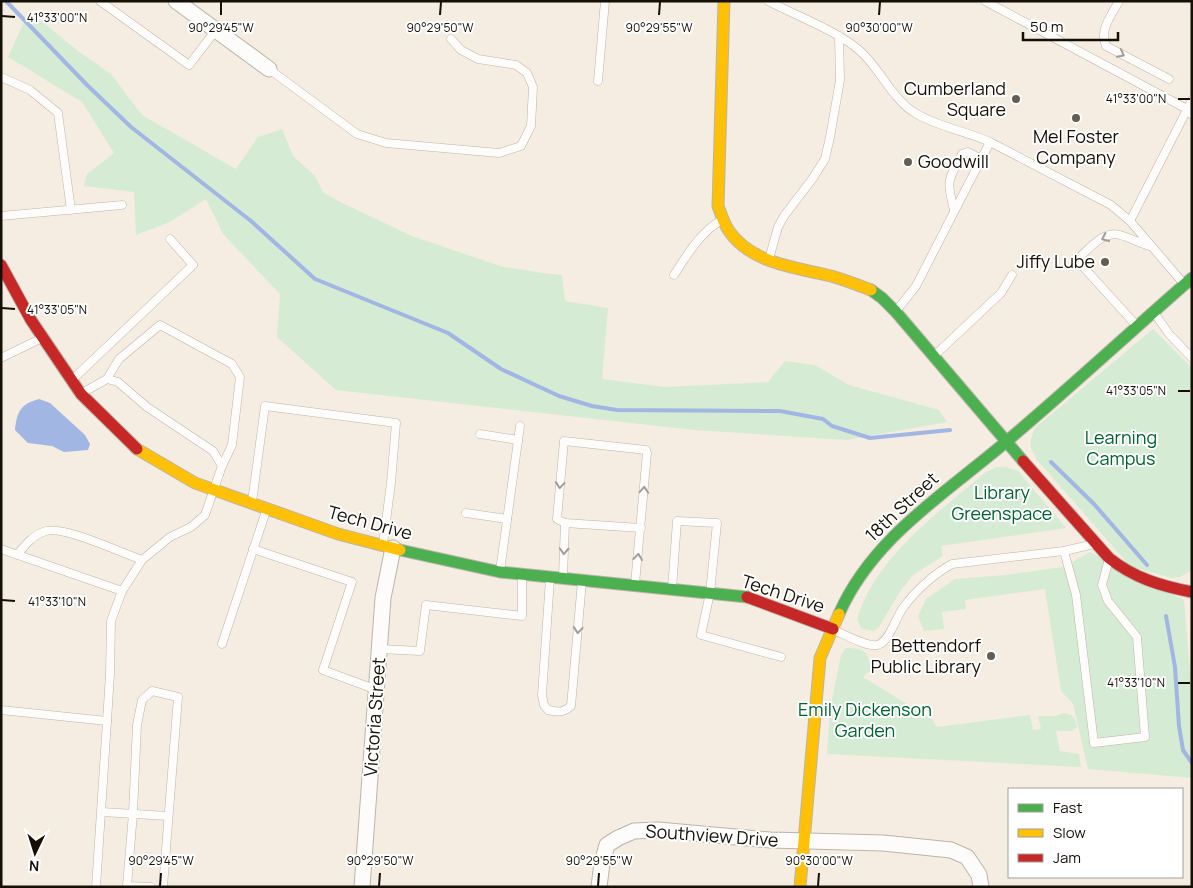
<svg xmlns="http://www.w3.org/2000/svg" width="1193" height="888" viewBox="0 0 1193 888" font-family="Manrope,sans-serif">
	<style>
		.green { fill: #d6ebd4 }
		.water { fill: #a2b6e3 }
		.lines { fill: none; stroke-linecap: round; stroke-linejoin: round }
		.stream { stroke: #a2b6e3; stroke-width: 4 }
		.lane-casing { stroke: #bbb4aa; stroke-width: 9 }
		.street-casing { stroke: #bbb4aa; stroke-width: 17 }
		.fast-casing { stroke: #bbb4aa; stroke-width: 13 }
		.slow-casing { stroke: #bbb4aa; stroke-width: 13 }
		.jam-casing { stroke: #bbb4aa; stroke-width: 13 }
		.lane { stroke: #fefcfa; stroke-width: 8 }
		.street { stroke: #fefcfa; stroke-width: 15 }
		.fast { stroke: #4caf50; stroke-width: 11 }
		.slow { stroke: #ffc107; stroke-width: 11 }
		.jam { stroke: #c62828; stroke-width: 11 }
		.oneway { stroke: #a19d98 }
		.ticks { fill: none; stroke: #150f06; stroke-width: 2 }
		.poi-dot { fill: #635d53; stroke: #fff; stroke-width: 2 }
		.labels { text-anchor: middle; stroke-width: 4; stroke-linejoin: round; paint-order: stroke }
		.poi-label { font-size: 18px; fill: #150f06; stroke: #fff; text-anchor: end }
		.park-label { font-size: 18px; fill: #016030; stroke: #fff }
		.street-label { font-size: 18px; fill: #150f06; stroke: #fff }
		.ticks-label { font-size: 12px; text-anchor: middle; fill: #150f06; stroke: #fff; stroke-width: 4; stroke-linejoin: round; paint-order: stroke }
	</style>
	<rect width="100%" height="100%" fill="#f5ede1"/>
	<g class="green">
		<path d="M29 11 78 51 111 74 142 115 236 169 258 137 282 129 293 156 315 176 323 192 338 201 412 236 500 266 542 273 562 275 565 301 608 308 602 379 665 387 768 382 785 361 815 365 849 385 939 410 947 422 847 440 694 430 336 390 277 337 280 294 223 234 206 199 170 222 136 235 134 192 84 186 87 174 114 153 82 102 8 57Z"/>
		<path d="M1153 329 1192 368V570L1180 577 1172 578 1130 566 1038 461C1029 447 1028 444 1035 428Z"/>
		<path d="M996 467H1006L1018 471 1066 528 941 546 943 556 913 575 901 590 879 627 874 631 862 629 857 620C873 559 940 511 986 472Z"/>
		<path d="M1090 552 1184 600 1192 695V778L1088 769 1073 704 1061 691 1045 589 965 600 966 609 942 612 944 629 924 631 918 616 926 599 955 579 1005 575 1063 567Z"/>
		<path d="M846 648C865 648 869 652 871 670L863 677 933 720 937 727 1030 715 1033 730 1041 729 1038 716H1056L1064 713 1071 715 1075 719 1077 727 1072 731H1056L1060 751 1079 754 1081 767 827 754 830 709 841 655Z"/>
	</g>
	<path class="water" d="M39 399 50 403 85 435 90 444 88 450 64 452 52 446 28 443 15 430C17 411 21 404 39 399Z"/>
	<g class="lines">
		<g class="stream">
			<path d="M6 1 87 85 131 127 251 221 315 279 448 333 501 369 559 396 592 406 617 410 780 411 823 419 832 426 870 438 950 430"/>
			<path d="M1051 462 1094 504 1147 565"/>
			<path d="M1166 616 1175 667 1179 726 1183 750 1192 763"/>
		</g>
		<defs>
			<g id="lane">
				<path d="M100 1 189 65 216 30"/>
				<path d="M768 1C795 15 837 31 859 50 880 68 891 98 915 113 938 127 966 131 990 142L1111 205 1130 221 1192 100"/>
				<path d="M985 1 1187 109 1192 115"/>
				<path d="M1119 1C1111 16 1099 30 1106 46L1169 79"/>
				<path d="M269 69 357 134 386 143 499 153 521 146 531 126 533 87 527 73 516 65 478 59 461 50 451 39"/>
				<path d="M1 77 30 90 58 113 71 210"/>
				<path d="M598 81 605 1"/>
				<path d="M954 210C946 179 948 181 962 154L968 152 981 159"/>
				<path d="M1 216 122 205"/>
				<path d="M1130 221 1184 284"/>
				<path d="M769 259 778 227 784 216 813 178 825 159 830 137 840 80 839 36"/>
				<path d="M674 275C687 255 701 231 722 220"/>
				<path d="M897 310 916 286 990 142"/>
				<path d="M1155 314 1169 334 1192 358"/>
				<path d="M1136 325 1077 260C1088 250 1103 230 1120 235 1130 238 1140 243 1150 246"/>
				<path d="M935 355 1001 293 1012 275"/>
				<path d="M1 358 42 338"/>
				<path d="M73 379 193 265 170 239"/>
				<path d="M82 393 107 379 118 382 147 407 213 451 222 466"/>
				<path d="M480 434 518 440"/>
				<path d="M252 502 265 406 396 423 391 483 383 544"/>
				<path d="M466 513 507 519"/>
				<path d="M1 549 122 591"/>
				<path d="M253 549 352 582 323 670 377 690"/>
				<path d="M1064 551 1076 595 1094 743 1145 737 1137 637 1108 601 1102 585 1109 559"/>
				<path d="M17 555C25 545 34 534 46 531 65 526 122 553 142 560"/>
				<path d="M500 571 520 426"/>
				<path d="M563 576 565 523"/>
				<path d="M550 579 542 695 544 705 548 710C558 712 563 713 571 706L582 581"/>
				<path d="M635 584 647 453 646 450 564 441 557 519 565 523 641 528"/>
				<path d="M672 589 677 521 717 523 710 593 701 635 781 657"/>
				<path d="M834 630C844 634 866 647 877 645 889 643 896 617 903 608 914 592 935 573 952 564L1064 551 1094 544"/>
				<path d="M222 644 266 511"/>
				<path d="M380 649 420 651 426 605 522 616V577"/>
				<path d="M1 710 107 721 96 887"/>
				<path d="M107 721 110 674 111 621 122 591 142 560 170 537 191 527 205 515 222 466 232 445 240 377 232 364 160 325 119 359 107 379"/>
				<path d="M102 812 168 816"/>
				<path d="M151 887 127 886 133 813 137 725 142 700 152 691 178 697 163 887"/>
			</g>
			<g id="street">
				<path d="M176 1 269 69"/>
				<path d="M362 887 383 598 393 548"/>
				<path d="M599 887 602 863 607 845 618 838 634 831 658 830 770 840 883 843 951 850 967 857 979 875 981 887"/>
			</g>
			<g id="fast">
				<path d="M871 290 882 298 896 312 1023 461"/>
				<path d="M400 550 500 572 747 597"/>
				<path d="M839 614C872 538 946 493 1007 441 1070 388 1130 332 1192 278"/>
			</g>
			<g id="slow">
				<path d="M724 1 718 206C721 214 724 224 729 231 752 264 795 267 831 276 845 280 858 285 871 290"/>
				<path d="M137 449 195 483 338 534 400 550"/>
				<path d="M800 887 820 658 839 614"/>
			</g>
			<g id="jam">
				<path d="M1 265 31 320 81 394 137 449"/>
				<path d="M1023 461 1109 558C1134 578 1161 586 1192 592"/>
				<path d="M747 597 833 629"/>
			</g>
		</defs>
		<use href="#lane" class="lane-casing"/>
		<use href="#street" class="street-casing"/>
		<use href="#fast" class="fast-casing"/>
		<use href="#slow" class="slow-casing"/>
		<use href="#jam" class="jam-casing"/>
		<use href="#lane" class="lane"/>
		<use href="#street" class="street"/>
		<use href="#fast" class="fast"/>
		<use href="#slow" class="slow"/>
		<use href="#jam" class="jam"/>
	</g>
	<defs><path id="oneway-chevron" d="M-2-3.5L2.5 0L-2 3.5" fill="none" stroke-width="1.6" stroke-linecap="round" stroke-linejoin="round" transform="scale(1.25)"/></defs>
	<g class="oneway">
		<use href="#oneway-chevron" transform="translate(1121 54) rotate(28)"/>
		<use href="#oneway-chevron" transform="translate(1105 238) rotate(155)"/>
		<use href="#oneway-chevron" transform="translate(560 485) rotate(95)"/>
		<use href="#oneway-chevron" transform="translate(644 490) rotate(-86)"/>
		<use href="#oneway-chevron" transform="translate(564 551) rotate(93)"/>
		<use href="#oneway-chevron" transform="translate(638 557) rotate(-84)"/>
		<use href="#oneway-chevron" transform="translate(578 630) rotate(95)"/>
	</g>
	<path class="ticks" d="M221 15V2M440 15 441 2M659 15 660 2M879 15 880 2M2 16 15 17M1178 99H1190M2 308 15 309M1178 391H1190M2 600 15 601M1178 683H1190M160 886 161 873M379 886 380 873M598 886 599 873M818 886 819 873"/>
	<g class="poi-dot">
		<circle cx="1016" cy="99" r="5"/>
		<circle cx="1076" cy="118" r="5"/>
		<circle cx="908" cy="162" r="5"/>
		<circle cx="1105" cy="262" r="5"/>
		<circle cx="991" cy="656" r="5"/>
	</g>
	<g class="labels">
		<g class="poi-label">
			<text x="1006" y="95">Cumberland<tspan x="1006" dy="21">Square</tspan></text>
			<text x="1076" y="143" text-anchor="middle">Mel Foster<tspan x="1076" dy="21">Company</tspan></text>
			<text x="918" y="168" text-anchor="start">Goodwill</text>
			<text x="1095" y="268">Jiffy Lube</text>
			<text x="981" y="652">Bettendorf<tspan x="981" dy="21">Public Library</tspan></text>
		</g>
		<g class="park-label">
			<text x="1121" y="444">Learning<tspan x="1121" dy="21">Campus</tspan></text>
			<text x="1002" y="499">Library<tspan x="1002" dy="21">Greenspace</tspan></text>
			<text x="865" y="716">Emily Dickenson<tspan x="865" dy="21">Garden</tspan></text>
		</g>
		<g class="street-label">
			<text transform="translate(902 507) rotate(-43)" y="6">18th Street</text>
			<text transform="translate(370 523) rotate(15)" y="6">Tech Drive</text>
			<text transform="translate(783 594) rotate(18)" y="6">Tech Drive</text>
			<text transform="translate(375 717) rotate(-86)" y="6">Victoria Street</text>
			<text transform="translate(712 836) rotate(4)" y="6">Southview Drive</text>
		</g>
	</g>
	<g class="ticks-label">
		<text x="57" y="22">41°33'00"N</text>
		<text x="221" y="32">90°29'45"W</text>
		<text x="440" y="32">90°29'50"W</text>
		<text x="659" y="32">90°29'55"W</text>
		<text x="879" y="32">90°30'00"W</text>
		<text x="1136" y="103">41°33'00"N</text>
		<text x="57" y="314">41°33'05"N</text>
		<text x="1136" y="395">41°33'05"N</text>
		<text x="57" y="606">41°33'10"N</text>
		<text x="1136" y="687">41°33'10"N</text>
		<text x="161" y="865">90°29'45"W</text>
		<text x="380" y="865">90°29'50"W</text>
		<text x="599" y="865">90°29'55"W</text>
		<text x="819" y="865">90°30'00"W</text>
	</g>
	<rect width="1193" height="888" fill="none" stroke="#150f06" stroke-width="5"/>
	<rect x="1008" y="788" width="175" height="90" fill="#ffffff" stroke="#a19f9b"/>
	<rect x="1018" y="804" width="25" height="8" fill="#4caf50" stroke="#a19f9b"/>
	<text x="1053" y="813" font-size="15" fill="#150f06">Fast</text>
	<rect x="1018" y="829" width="25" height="8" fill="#ffc107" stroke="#a19f9b"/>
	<text x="1053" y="838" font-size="15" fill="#150f06">Slow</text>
	<rect x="1018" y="854" width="25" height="8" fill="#c62828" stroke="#a19f9b"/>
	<text x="1053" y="863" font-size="15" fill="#150f06">Jam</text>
	<g transform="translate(35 853) rotate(184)" stroke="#ffffff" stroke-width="4" paint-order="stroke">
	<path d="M0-4L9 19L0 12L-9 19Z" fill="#150f06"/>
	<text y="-8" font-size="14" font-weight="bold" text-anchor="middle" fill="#150f06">N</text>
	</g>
	<path d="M1023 32v8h95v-8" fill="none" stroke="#150f06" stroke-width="2.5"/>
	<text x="1030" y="32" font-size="15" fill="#150f06" stroke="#ffffff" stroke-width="4" paint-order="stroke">50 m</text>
</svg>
